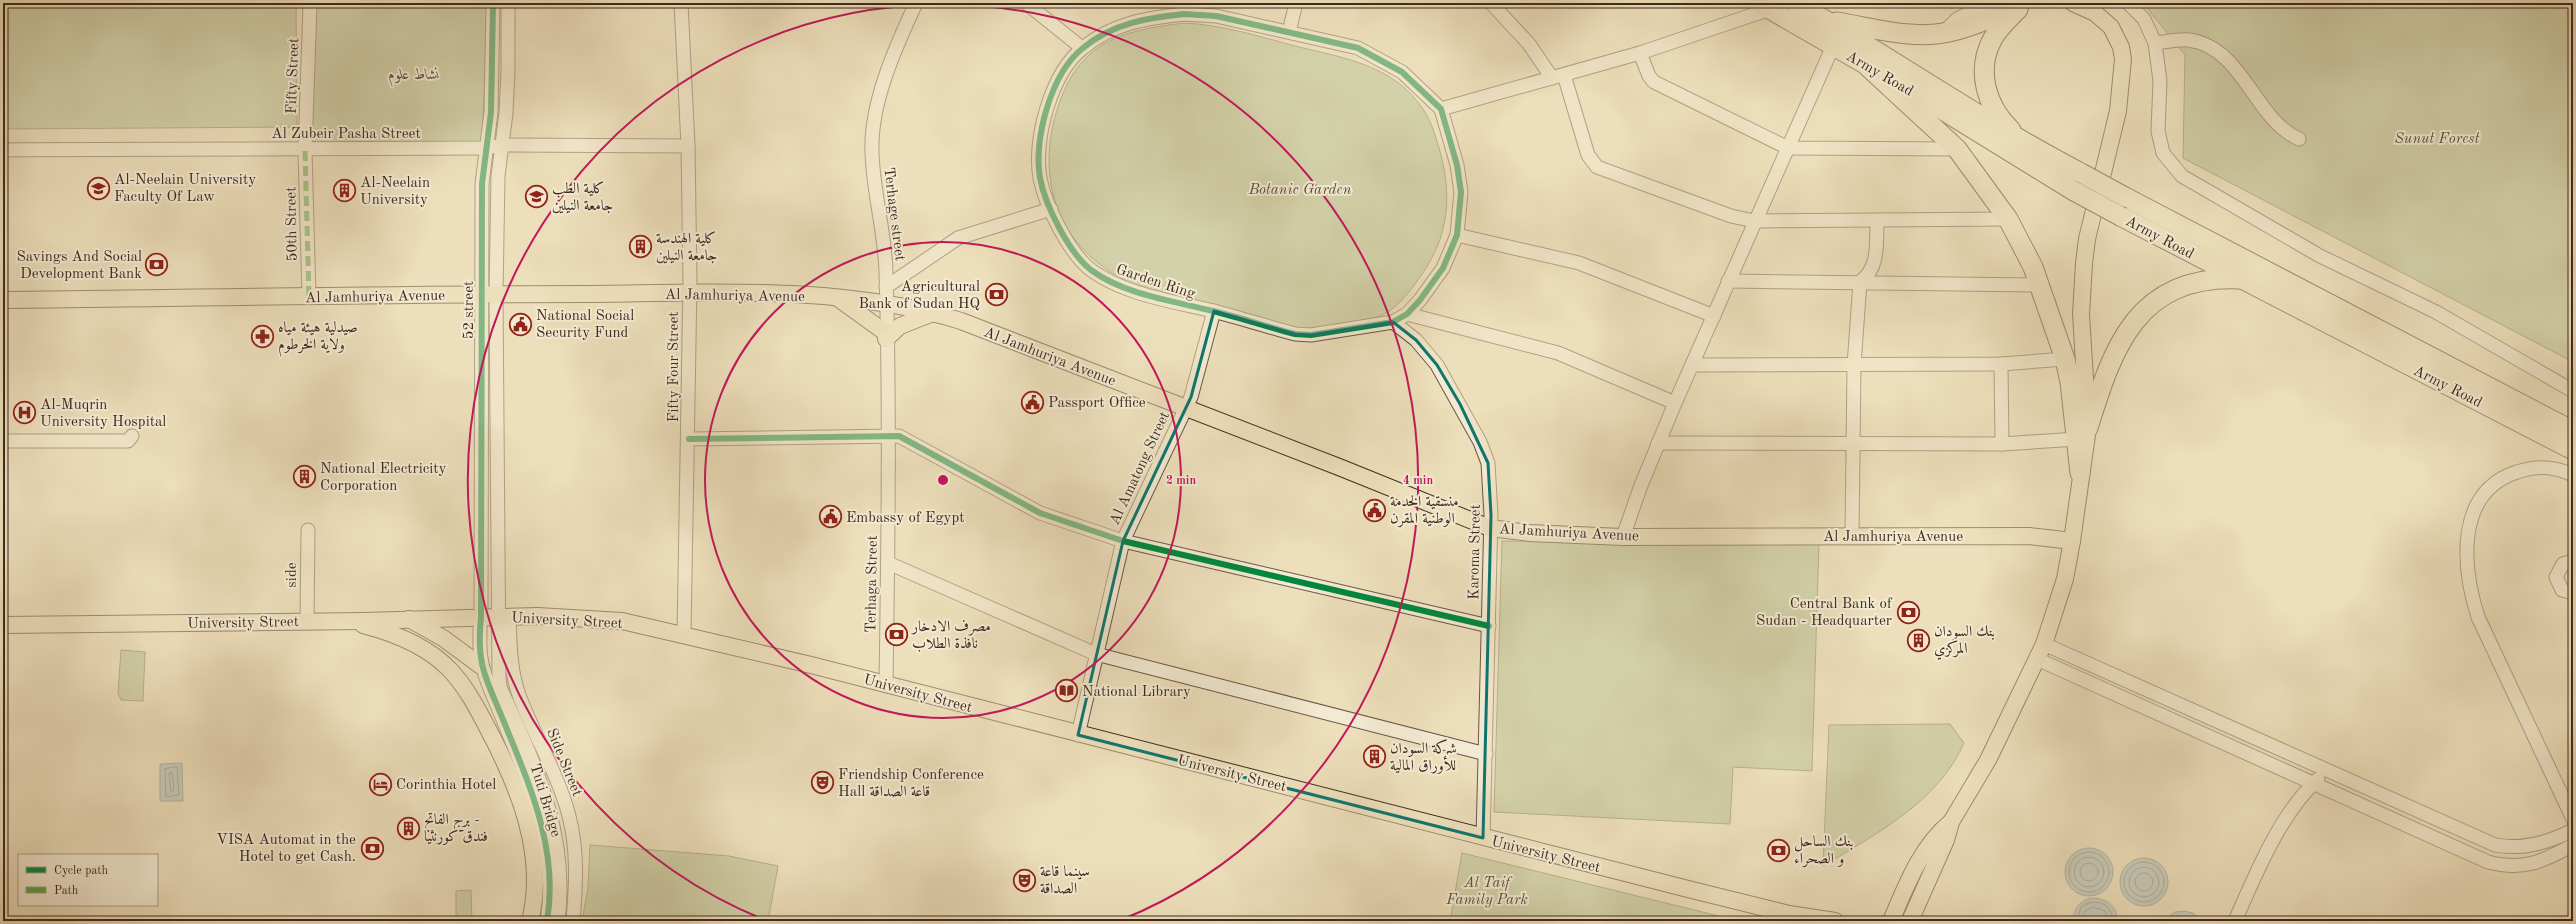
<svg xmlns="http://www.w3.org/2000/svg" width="2576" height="924" viewBox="0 0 2576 924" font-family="'Old Standard TT',Amiri,serif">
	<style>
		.green { fill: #b4c293; stroke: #7a7658 }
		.water { fill: #a0b9bc; stroke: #79807c }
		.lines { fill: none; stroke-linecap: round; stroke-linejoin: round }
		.shore { stroke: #70726c; stroke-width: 1 }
		.minor-casing { stroke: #6a5744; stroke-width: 15 }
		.major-casing { stroke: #3f2a1c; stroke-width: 18 }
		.highway-casing { stroke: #3f2a1c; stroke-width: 21 }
		.minor { stroke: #f3ead3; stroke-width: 13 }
		.major { stroke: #eddfbb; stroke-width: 16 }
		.highway { stroke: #eddfbb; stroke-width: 19 }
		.highway-bridge-casing { stroke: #3f2a1c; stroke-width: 21; stroke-linecap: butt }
		.highway-bridge { stroke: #eddfbb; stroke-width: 19 }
		.quiet { stroke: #54a441; stroke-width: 5; stroke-dasharray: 10 5; stroke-linecap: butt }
		.cycleway-casing { stroke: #f3ead3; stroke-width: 8 }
		.cycleway { stroke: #00873e; stroke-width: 6 }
		.marked { fill: none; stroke: #0f766e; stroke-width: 3; stroke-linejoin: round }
		.ring { fill: none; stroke: #c2185b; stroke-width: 2 }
		.labels { text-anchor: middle; stroke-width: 4; stroke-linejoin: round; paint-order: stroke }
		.street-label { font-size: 15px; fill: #3f2a1c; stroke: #f3ead3 }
		.park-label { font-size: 15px; font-style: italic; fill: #5c503a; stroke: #f3ead3 }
		.poi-label { font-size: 15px; fill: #3f2a1c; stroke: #f3ead3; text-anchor: start }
		.centre { fill: #c2185b; stroke: #f3ead3; stroke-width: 2 }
		.ring-label { font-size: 12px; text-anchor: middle; font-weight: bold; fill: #c2185b; stroke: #f3ead3; stroke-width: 4; stroke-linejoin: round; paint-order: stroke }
	</style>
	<rect width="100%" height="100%" fill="#eddfbb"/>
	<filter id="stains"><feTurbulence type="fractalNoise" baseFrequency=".005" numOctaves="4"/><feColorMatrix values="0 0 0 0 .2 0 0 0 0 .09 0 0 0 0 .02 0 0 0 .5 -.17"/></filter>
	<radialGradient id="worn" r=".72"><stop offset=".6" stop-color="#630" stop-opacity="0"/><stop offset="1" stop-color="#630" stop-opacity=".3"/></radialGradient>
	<g class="green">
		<path d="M3 3H296L297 127 3 129Z"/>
		<path d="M313 3H488L482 144 308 146Z"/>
		<path d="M2143 3H2573V362L2183 158 2185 55Z"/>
		<path d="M1185 23C1223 25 1258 36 1295 46 1331 55 1371 61 1401 85 1418 99 1429 115 1435 135 1454 192 1452 236 1415 284 1407 295 1395 310 1382 315 1361 324 1332 327 1310 328 1275 329 1238 315 1205 305 1180 297 1153 292 1129 282 1058 249 1034 179 1058 107 1079 41 1123 30 1185 23Z"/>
		<path d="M1502 541 1819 542 1812 771 1733 767 1730 824 1494 812Z"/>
		<path d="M121 650 145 652 143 701 121 700 118 693Z"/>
		<path d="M1950 724 1964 743C1938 802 1876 834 1823 866L1829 725Z"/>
		<path d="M590 845 729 856 778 866 768 921H582L588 888Z"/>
		<path d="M1462 853 1739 921H1450Z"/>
		<path d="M471 890 472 921H456V891Z"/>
	</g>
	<g class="water">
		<path d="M182 763 183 801H160V764Z"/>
		<circle cx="2089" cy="872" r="24"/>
		<circle cx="2144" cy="882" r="24"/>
		<path d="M2091 898C2105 898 2118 905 2117 921H2073C2073 909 2080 901 2091 898Z"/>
		<path d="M2184 911 2193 913 2202 921H2162L2175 912Z"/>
	</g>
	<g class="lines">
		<g class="shore">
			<path d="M177 767 179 795 166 797 165 769Z"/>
			<path d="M172 772 174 790 171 792 169 774Z"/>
			<circle cx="2089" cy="872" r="20"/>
			<circle cx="2089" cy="872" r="15"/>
			<circle cx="2144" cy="882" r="20"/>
			<circle cx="2089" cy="872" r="9"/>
			<circle cx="2144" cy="882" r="15"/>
			<circle cx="2144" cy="882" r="9"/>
			<path d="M2077 921 2081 907C2095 897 2112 903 2113 921"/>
			<path d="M2082 921 2085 911 2093 907 2105 911 2108 921"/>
		</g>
		<defs>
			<g id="minor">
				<path d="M493 3 491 112 482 184 481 617C476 666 486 678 504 722 530 786 559 850 547 921"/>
				<path d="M508 3V71L506 113 498 176 496 294 499 677 500 687C535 764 569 834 558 921"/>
				<path d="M681 3 688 146 690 283 684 635"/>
				<path d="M1026 3 1082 48"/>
				<path d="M1491 3 1529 44 1552 78"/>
				<path d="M2128 3 2144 19 2155 43 2160 81 2158 131 2163 153 2182 176 2320 256 2436 312 2573 391"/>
				<path d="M1184 14 1216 16 1358 48 1402 72 1441 109 1457 165 1461 192 1457 235 1443 268 1420 300 1407 314 1393 322 1311 335 1295 334C1268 327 1241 318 1213 311 1173 301 1125 295 1091 270 1069 253 1045 205 1040 178 1033 140 1051 73 1083 48 1113 23 1147 18 1184 14Z"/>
				<path d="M1289 32 1296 3"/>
				<path d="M1948 32 1947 29 1957 19 1989 3"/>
				<path d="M2155 43C2166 42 2178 39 2189 40 2244 48 2253 118 2299 139"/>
				<path d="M1640 53 1649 76 1654 82 1788 148 1957 149"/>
				<path d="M1564 75 1588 155 1597 167 1731 216 1754 221 2008 219"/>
				<path d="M1441 109 1640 53 1770 9"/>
				<path d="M3 150C164 148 325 150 487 148L502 145 688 146"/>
				<path d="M1457 235 1579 263 1714 316"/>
				<path d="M1728 281 2038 285"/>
				<path d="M886 287 958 238 1051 209"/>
				<path d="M309 297 305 151 310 3"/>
				<path d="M1407 314 1558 353 1675 403"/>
				<path d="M1393 322 1416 340 1437 365 1480 442 1488 463 1491 515 1483 838"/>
				<path d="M2001 364 2002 444"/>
				<path d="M1692 365 2001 364 2065 359"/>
				<path d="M689 439 899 436 1040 513 1123 541 1489 626"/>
				<path d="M3 441H128L132 436"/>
				<path d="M1658 443 2002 444 2077 439"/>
				<path d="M2573 475C2554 466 2537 465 2517 472 2455 492 2462 567 2478 617L2573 819"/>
				<path d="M1852 536 1854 365 1860 282C1880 267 1876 244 1877 221"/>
				<path d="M1623 537 1640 488 1675 403 1833 46"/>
				<path d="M2573 561 2563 564 2556 577 2562 590 2573 593"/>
				<path d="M888 563 1096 654 1486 754"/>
				<path d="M509 617C510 643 510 670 519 695 534 736 558 773 569 816 578 850 576 886 573 921"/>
				<path d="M307 621 308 530"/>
				<path d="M2044 644 2495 845C2522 850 2548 843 2573 830"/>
				<path d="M2037 659 2488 862C2523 871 2542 862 2573 845"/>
				<path d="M886 685C888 548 890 409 886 272 885 232 873 192 872 152 870 103 896 46 916 3"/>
				<path d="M1078 735 1123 541 1191 397 1214 311"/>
				<path d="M2235 921C2256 873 2280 814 2318 779"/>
			</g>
			<g id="major">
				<path d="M839 299 886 333"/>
				<path d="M3 300C196 298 389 294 582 294 706 293 841 284 961 321L1339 467 1490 528 1530 533 1623 537 2029 536 2072 541"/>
				<path d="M886 339 900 326 933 313"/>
				<path d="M409 619 443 638 481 666"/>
				<path d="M3 625 363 621 538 616 622 621 811 665 1688 889 1789 914 1835 921"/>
				<path d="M363 625C394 633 429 647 451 671 466 687 477 708 487 727 518 785 547 855 530 921"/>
				<path d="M1891 921C1906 886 1921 846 1951 822"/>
				<path d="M1910 921 1946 840 1951 822 1988 760 2044 644 2065 579 2072 541 2088 428 2081 314 2084 263 2087 239 2118 111 2123 59 2121 47 2111 27 2095 13 2073 3"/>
			</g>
			<g id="highway">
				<path d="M1759 3 1910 90 2074 191"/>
				<path d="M1796 3C1892 58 1983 122 2081 173"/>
				<path d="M1837 22C1874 28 1912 40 1949 32 1973 27 1995 15 2018 9"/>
				<path d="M1867 66 1957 149 2008 219 2033 267 2065 359 2070 382 2080 473"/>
				<path d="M2011 130C1986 106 1976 71 1992 40 1998 28 2010 18 2018 9"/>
				<path d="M2125 197 2573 431"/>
				<path d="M2122 217 2573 450"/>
				<path d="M2088 428C2113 347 2137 275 2239 279"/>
			</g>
		</defs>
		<use href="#minor" class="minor-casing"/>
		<use href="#major" class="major-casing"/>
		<use href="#highway" class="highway-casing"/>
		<use href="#minor" class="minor"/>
		<use href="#major" class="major"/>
		<use href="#highway" class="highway"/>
		<defs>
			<g id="highway-bridge">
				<path d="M2081 173 2125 197"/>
				<path d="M2074 191 2122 217"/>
			</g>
		</defs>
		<use href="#highway-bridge" class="highway-bridge-casing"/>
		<use href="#highway-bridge" class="highway-bridge"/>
		<path class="quiet" d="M305 151 309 297"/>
		<defs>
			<g id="cycleway">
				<path d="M493 3 491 112 482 184 481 617C476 666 486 678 504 722 530 786 559 850 547 921"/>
				<path d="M1184 14 1216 16 1358 48 1402 72 1441 109 1457 165 1461 192 1457 235 1443 268 1420 300 1407 314 1393 322 1311 335 1295 334C1268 327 1241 318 1213 311 1173 301 1125 295 1091 270 1069 253 1045 205 1040 178 1033 140 1051 73 1083 48 1113 23 1147 18 1184 14Z"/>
				<path d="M689 439 899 436 1040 513 1123 541 1489 626"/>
			</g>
		</defs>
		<use href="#cycleway" class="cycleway-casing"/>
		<use href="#cycleway" class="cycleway"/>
	</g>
	<path d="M0 0H2576V924H0ZM1214 311 1295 334 1311 335 1393 322 1416 340 1437 365 1460 404 1488 463 1491 515 1483 838 1078 735 1123 541 1191 397Z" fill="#eddfbb" fill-opacity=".55" fill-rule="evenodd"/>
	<path class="marked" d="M1214 311 1295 334 1311 335 1393 322 1416 340 1437 365 1460 404 1488 463 1491 515 1483 838 1078 735 1123 541 1191 397Z"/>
	<g class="ring">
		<circle cx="943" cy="480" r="238"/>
		<path d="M765 920A475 475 0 1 1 1121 920"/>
	</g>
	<defs>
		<symbol id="university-ring" viewBox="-11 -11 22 22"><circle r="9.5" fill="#f3ead3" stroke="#8f2418" stroke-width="1.5"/><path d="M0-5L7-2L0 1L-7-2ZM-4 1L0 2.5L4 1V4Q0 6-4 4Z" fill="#8f2418"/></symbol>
		<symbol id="building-ring" viewBox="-11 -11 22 22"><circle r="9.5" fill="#f3ead3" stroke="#8f2418" stroke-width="1.5"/><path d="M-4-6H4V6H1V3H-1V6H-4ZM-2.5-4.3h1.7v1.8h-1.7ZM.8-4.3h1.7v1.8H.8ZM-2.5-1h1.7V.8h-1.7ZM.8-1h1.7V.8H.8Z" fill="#8f2418"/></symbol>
		<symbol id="bank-ring" viewBox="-11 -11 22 22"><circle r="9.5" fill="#f3ead3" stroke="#8f2418" stroke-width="1.5"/><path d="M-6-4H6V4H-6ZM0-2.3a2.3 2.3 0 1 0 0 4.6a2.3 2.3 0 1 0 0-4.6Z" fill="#8f2418"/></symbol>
		<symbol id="civic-ring" viewBox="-11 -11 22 22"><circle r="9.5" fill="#f3ead3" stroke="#8f2418" stroke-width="1.5"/><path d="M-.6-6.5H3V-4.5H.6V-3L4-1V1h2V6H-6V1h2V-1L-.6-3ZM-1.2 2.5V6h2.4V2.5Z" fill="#8f2418"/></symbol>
		<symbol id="pharmacy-ring" viewBox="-11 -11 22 22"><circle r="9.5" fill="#f3ead3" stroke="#8f2418" stroke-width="1.5"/><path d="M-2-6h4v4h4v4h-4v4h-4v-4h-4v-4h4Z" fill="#8f2418"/></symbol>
		<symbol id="hospital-ring" viewBox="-11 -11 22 22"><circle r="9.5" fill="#f3ead3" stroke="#8f2418" stroke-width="1.5"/><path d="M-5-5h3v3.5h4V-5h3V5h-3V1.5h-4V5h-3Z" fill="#8f2418"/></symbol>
		<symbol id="library-ring" viewBox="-11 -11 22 22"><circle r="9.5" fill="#f3ead3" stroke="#8f2418" stroke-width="1.5"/><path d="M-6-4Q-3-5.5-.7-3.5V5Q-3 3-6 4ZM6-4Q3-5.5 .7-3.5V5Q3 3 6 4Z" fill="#8f2418"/></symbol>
		<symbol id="theatre-ring" viewBox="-11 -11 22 22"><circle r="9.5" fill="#f3ead3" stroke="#8f2418" stroke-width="1.5"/><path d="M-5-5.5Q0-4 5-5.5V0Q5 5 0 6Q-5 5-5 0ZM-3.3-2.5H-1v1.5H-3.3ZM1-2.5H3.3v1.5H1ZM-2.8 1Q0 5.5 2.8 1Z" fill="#8f2418"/></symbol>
		<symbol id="hotel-ring" viewBox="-11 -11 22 22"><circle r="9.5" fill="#f3ead3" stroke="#8f2418" stroke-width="1.5"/><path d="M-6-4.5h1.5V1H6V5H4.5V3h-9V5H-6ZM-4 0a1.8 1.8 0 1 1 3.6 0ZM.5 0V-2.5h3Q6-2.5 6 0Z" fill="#8f2418"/></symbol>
	</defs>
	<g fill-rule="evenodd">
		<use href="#university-ring" x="86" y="176" width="25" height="25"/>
		<use href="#building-ring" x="332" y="178" width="25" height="25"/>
		<use href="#university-ring" x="524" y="184" width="25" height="25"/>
		<use href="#building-ring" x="628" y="234" width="25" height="25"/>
		<use href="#bank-ring" x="144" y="252" width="25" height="25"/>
		<use href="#bank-ring" x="984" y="282" width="25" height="25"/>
		<use href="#civic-ring" x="508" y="312" width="25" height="25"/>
		<use href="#pharmacy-ring" x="250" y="324" width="25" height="25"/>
		<use href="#civic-ring" x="1020" y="390" width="25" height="25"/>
		<use href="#hospital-ring" x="12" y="400" width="25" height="25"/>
		<use href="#building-ring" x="292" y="464" width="25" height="25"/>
		<use href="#civic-ring" x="1362" y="498" width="25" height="25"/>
		<use href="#civic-ring" x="818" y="504" width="25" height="25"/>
		<use href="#bank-ring" x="1896" y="600" width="25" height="25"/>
		<use href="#bank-ring" x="884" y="622" width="25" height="25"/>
		<use href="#building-ring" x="1906" y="628" width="25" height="25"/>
		<use href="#library-ring" x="1054" y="678" width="25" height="25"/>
		<use href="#building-ring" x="1362" y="744" width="25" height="25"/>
		<use href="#theatre-ring" x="810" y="770" width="25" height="25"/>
		<use href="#hotel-ring" x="368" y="772" width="25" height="25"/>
		<use href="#building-ring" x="396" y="816" width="25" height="25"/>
		<use href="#bank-ring" x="360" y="836" width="25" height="25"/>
		<use href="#bank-ring" x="1766" y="838" width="25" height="25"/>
		<use href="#theatre-ring" x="1012" y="868" width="25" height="25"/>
	</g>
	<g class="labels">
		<g class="street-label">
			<text transform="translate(1880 73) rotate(30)" y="5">Army Road</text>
			<text transform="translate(292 76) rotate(-88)" y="5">Fifty Street</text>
			<text x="346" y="138">Al Zubeir Pasha Street</text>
			<text transform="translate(895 214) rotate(83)" y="5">Terhage street</text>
			<text transform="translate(291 224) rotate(-91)" y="5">50th Street</text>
			<text transform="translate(2160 237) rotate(28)" y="5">Army Road</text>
			<text transform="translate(1156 281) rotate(18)" y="5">Garden Ring</text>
			<text transform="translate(735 295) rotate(1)" y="5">Al Jamhuriya Avenue</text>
			<text transform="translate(375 296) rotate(-1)" y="5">Al Jamhuriya Avenue</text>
			<text transform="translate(468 310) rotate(-90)" y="5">52 street</text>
			<text transform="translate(1050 356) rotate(21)" y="5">Al Jamhuriya Avenue</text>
			<text transform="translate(673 367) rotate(-90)" y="5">Fifty Four Street</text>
			<text transform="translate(2448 386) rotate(27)" y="5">Army Road</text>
			<text transform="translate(1139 468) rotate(-65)" y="5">Al Amatong Street</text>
			<text transform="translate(1569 532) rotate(3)" y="5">Al Jamhuriya Avenue</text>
			<text x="1893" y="541">Al Jamhuriya Avenue</text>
			<text transform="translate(1474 552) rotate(-89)" y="5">Karoma Street</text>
			<text transform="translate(291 575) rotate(-90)" y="5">side</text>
			<text transform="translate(871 584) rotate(-89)" y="5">Terhaga Street</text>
			<text transform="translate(567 620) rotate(3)" y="5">University Street</text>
			<text transform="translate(243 622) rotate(-1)" y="5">University Street</text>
			<text transform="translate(918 693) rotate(15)" y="5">University Street</text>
			<text transform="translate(565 762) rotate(68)" y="5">Side Street</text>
			<text transform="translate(1232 773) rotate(14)" y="5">University Street</text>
			<text transform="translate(546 800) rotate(73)" y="5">Tuti Bridge</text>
			<text transform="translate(1546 854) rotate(14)" y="5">University Street</text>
		</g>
		<g class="park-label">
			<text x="414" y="79">نشاط علوم</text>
			<text x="2437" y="143">Sunut Forest</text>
			<text x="1300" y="194">Botanic Garden</text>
			<text x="1487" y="887">Al Taif<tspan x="1487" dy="17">Family Park</tspan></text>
		</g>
		<g class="poi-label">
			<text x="114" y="184">Al-Neelain University<tspan x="114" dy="17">Faculty Of Law</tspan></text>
			<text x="360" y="187">Al-Neelain<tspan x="360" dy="17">University</tspan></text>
			<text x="552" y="193">كلية الطب<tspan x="552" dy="17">جامعة النيلين</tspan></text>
			<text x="656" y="243">كلية الهندسة<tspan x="656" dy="17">جامعة النيلين</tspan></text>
			<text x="142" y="261" text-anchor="end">Savings And Social<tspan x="142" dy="17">Development Bank</tspan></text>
			<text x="980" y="291" text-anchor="end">Agricultural<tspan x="980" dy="17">Bank of Sudan HQ</tspan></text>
			<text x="536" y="320">National Social<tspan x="536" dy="17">Security Fund</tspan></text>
			<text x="278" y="332">صيدلية هيئة مياه<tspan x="278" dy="17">ولاية الخرطوم</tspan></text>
			<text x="1048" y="407">Passport Office</text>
			<text x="40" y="409">Al-Muqrin<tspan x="40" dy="17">University Hospital</tspan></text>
			<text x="320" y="473">National Electricity<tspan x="320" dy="17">Corporation</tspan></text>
			<text x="1390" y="506">منسقية الخدمة<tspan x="1390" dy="17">الوطنية المقرن</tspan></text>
			<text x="846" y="522">Embassy of Egypt</text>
			<text x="1892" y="608" text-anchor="end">Central Bank of<tspan x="1892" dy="17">Sudan - Headquarter</tspan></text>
			<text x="912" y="631">مصرف الادخار<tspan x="912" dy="17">نافذة الطلاب</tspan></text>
			<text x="1934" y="636">بنك السودان<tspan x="1934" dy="17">المركزي</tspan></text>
			<text x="1082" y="696">National Library</text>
			<text x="1390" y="753">شركة السودان<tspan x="1390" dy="17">للأوراق المالية</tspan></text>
			<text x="838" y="779">Friendship Conference<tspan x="838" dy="17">Hall قاعة الصداقة</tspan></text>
			<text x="396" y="789">Corinthia Hotel</text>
			<text x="424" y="824">برج الفاتح -<tspan x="424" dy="17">فندق كورنثيا</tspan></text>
			<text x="356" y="844" text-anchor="end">VISA Automat in the<tspan x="356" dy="17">Hotel to get Cash.</tspan></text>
			<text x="1794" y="846">بنك الساحل<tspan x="1794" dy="17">و الصحراء</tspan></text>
			<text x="1040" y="876">سينما قاعة<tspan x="1040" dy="17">الصداقة</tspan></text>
		</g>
	</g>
	<circle cx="943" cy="480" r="6" class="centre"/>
	<g class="ring-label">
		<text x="1181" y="484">2 min</text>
		<text x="1418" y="484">4 min</text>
	</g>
	<rect width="2576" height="924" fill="none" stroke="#eddfbb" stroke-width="16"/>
	<rect x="4" y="4" width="2568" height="916" fill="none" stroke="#3f2a1c" stroke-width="2"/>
	<rect x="8" y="8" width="2560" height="908" fill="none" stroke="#3f2a1c"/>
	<rect x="18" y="854" width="140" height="52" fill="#f3ead3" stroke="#ab9d8a"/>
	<rect x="26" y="867" width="20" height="6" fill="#00873e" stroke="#ab9d8a"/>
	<text x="54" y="874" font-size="12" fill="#3f2a1c">Cycle path</text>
	<rect x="26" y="887" width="20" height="6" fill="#54a441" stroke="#ab9d8a"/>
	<text x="54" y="894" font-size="12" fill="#3f2a1c">Path</text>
	<rect width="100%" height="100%" filter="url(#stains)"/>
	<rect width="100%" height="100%" fill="url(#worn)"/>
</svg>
